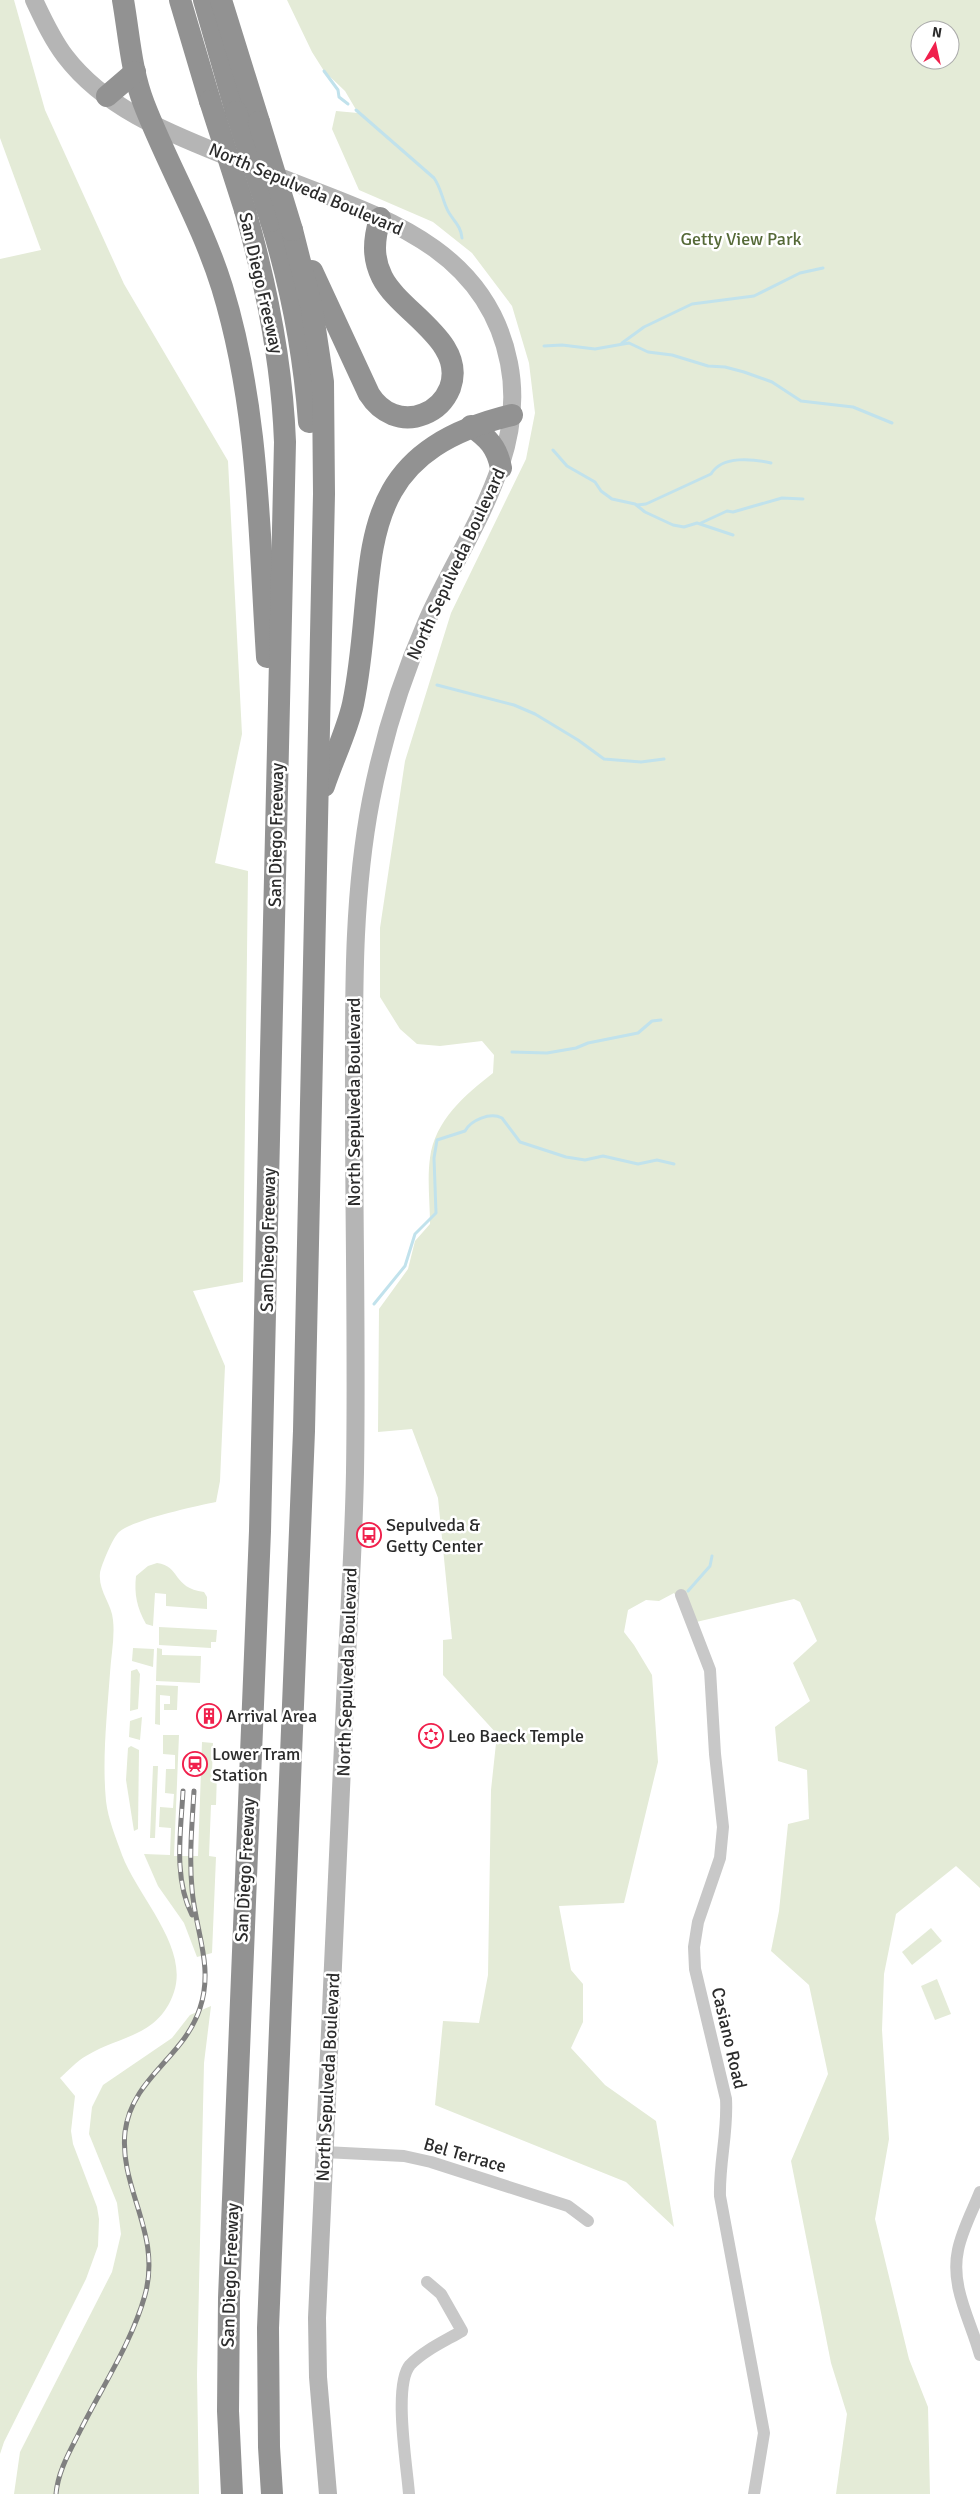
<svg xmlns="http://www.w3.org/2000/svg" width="980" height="2494" viewBox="0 0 980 2494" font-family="Signika,sans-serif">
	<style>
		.green { fill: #e4ebd7; fill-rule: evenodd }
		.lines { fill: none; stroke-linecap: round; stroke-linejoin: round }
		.stream { stroke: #c1e2ec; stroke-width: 3 }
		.minor { stroke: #c8c8c8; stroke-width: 12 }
		.secondary { stroke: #b5b5b5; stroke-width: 18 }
		.motorway { stroke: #929292; stroke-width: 22 }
		.rail-casing { stroke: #808080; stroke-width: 5 }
		.rail { stroke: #fff; stroke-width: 3; stroke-dasharray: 9; stroke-linecap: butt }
		.motorway-bridge { stroke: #929292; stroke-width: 22 }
		.labels { text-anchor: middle; stroke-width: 5; stroke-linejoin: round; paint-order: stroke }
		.street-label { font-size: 18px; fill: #2b2b2b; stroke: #fff }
		.park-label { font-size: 18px; fill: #556937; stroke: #fff }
		.poi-label { font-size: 18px; fill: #2b2b2b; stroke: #fff; text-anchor: start }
	</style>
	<rect width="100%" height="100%" fill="#fff"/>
	<g class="green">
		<path d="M0 0H14L45 110 124 284 228 461 242 734 215 863 248 871 243 1282 193 1291 225 1366 220 1481 216 1502C196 1506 132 1520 119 1532 113 1537 101 1566 100 1573 98 1591 112 1604 113 1620 115 1637 111 1656 110 1673 107 1715 102 1759 106 1801 108 1819 116 1838 122 1855 138 1897 189 1947 174 1992 159 2037 120 2035 86 2056 77 2061 68 2071 60 2078L75 2096 71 2131 73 2144 97 2207 99 2219 98 2246 86 2279 4 2442 0 2454V259L41 250 0 138Z"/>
		<path d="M287 0H980V1888L956 1866 896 1914 884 1974 882 2030 889 2139 875 2219 909 2359 928 2407 930 2494H836L847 2414 831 2363 791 2161 828 2074 809 1985 771 1951 779 1911 788 1824 809 1819 807 1770 778 1761 775 1727 810 1701 793 1663 817 1641 800 1602 794 1599 692 1623 674 1593 659 1601 646 1600 628 1610 624 1632 634 1645 652 1675 658 1762 624 1903 559 1906 571 1970 583 1984V2022L571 2048 605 2085 656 2121 674 2227 626 2182 435 2105 443 2021 479 2023 488 1975 491 1790 497 1734 443 1675V1640L452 1639 438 1498 412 1429 378 1432 379 1309 408 1269 415 1241 430 1224C430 1203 427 1179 430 1158 435 1120 465 1095 493 1073L494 1055 482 1041 440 1046 417 1044 400 1029 380 997V928L405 761 451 613 526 459 535 413 529 363 512 306 472 253 433 222 359 190 332 129 336 111 358 113 345 91 324 71 312 52ZM920 30H950V60H920Z"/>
		<path d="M157 1563C181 1566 172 1588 204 1592L207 1597V1609L166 1606V1594L155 1593 153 1626 146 1624C137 1608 134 1594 136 1576L148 1566Z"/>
		<path d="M159 1627 217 1630 216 1642H211V1648L159 1645Z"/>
		<path d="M133 1648 154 1649 153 1667 132 1661Z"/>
		<path d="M157 1648 162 1649V1655L201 1656 200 1683 156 1681Z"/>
		<path d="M137 1669 140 1674 138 1709 130 1711 131 1671Z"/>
		<path d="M156 1685 178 1686 177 1710H164V1704H170V1696L160 1695V1725L155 1724Z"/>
		<path d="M142 1717 140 1740 129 1737 130 1721Z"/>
		<path d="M163 1735H179L174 1856H198L202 1742 213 1743 212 1773H217L216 1805H211L209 1856 216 1857 212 1953 197 1957 184 1923 158 1886 144 1854 170 1855 171 1828 159 1827 160 1807 173 1808 174 1794 165 1793 166 1769H175V1755L163 1754Z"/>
		<path d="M131 1746 139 1750 138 1829 134 1831 126 1780 128 1748Z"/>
		<path d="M153 1766H158L155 1838H150Z"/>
		<path d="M931 1928 942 1941 912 1965 902 1952Z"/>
		<path d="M937 1979 951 2014 935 2020 921 1986Z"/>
		<path d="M211 2006 204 2063 197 2375 199 2494H14L20 2452 112 2272 121 2234 117 2203 89 2134 92 2107 103 2085 172 2038 190 2015Z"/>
	</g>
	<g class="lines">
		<g class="stream">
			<path d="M324 71 338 90 339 97 348 104"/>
			<path d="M356 110 434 178C441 188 442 198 447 209 452 220 461 225 462 238"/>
			<path d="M622 343 644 327 692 304 754 296 800 273 823 268"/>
			<path d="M544 346 562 345 595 349 629 343 648 352 672 355 708 366 725 367 744 372 772 382 801 401 853 407 892 423"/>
			<path d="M553 450 567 466 595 482 601 491 612 499 635 504 645 512 673 525 684 527 697 523 733 535"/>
			<path d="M637 505 646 504 711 474C722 455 754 459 771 463"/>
			<path d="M701 523 727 511 733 512 782 498 803 499"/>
			<path d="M437 685 514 705 535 714 578 740 604 759 641 762 664 759"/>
			<path d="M512 1052 547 1053 576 1048 588 1043 638 1033 652 1021 661 1020"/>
			<path d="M374 1304 405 1266 415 1234 436 1213 434 1158 437 1140 465 1131C471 1120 490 1112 502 1118L520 1142 566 1157 585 1160 603 1156 638 1164 657 1160 674 1164"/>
			<path d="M688 1591 710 1566 712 1556"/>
		</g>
		<g class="minor">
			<path d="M681 1595 710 1670 715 1754 723 1827 720 1858 698 1922 694 1947 695 1969 726 2099C728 2132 719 2163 720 2196L764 2433 754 2494"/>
			<path d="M324 2152 404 2156 431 2162 568 2206 588 2221"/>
			<path d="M980 2192C973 2210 962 2230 958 2250 950 2287 971 2321 980 2355"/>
			<path d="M409 2494C407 2466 393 2385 410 2365 423 2351 445 2341 462 2331L441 2294 427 2282"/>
		</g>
		<g class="secondary">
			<path d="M34 0C43 19 52 39 65 56 107 111 174 135 236 160"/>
			<path d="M267 172C367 213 485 240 509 363 528 459 462 539 426 623 401 680 383 739 371 800 352 899 354 999 354 1100 354 1224 357 1348 355 1472 354 1533 350 1595 347 1657 339 1877 326 2097 317 2318L318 2377 328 2494"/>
		</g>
		<g class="motorway">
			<path d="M123 0C129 34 131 71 144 104 168 166 202 223 222 287 259 407 259 533 267 657"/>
			<path d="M180 0 210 101"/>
			<path d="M204 0 236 112"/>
			<path d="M221 0 259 122"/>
			<path d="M107 96 135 72"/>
			<path d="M271 221C291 286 304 354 309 422"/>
			<path d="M312 271 369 394C381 413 402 423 424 414 437 409 445 400 450 388 467 341 400 313 382 277 372 257 374 239 380 218"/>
			<path d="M471 426C488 438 497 447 501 468"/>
			<path d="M324 786C333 759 347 731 353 704 381 568 339 457 512 415"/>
			<path d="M232 2494 228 2411 229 2298 260 1531 285 442C282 362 267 287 245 210"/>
			<path d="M272 2494 269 2447 268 2328 304 1431 324 494 323 382 312 309 292 230"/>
		</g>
		<defs>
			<g id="rail">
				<path d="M183 1791C181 1831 173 1877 192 1915"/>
				<path d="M56 2494C58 2471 70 2451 80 2431 102 2387 132 2342 145 2295 162 2233 119 2189 125 2132 132 2077 184 2058 200 2008 214 1966 195 1930 192 1889 189 1857 192 1824 194 1791"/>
			</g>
		</defs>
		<use href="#rail" class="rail-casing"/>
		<use href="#rail" class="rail"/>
		<g class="motorway-bridge">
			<path d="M210 101 245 210"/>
			<path d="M236 112 271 221"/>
			<path d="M259 122 292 230"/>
		</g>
	</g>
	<defs>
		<symbol id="bus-ring" viewBox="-11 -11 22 22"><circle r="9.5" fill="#fff" stroke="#f0204c" stroke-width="1.5"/><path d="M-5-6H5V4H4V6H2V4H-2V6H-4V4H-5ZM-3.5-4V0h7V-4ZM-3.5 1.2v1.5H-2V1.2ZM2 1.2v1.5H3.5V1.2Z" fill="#f0204c"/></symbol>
		<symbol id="building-ring" viewBox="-11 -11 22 22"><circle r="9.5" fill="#fff" stroke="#f0204c" stroke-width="1.5"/><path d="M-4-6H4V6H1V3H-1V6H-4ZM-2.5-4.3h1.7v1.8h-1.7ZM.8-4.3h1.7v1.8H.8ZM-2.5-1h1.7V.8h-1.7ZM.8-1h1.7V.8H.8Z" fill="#f0204c"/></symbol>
		<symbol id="synagogue-ring" viewBox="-11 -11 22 22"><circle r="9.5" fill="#fff" stroke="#f0204c" stroke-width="1.5"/><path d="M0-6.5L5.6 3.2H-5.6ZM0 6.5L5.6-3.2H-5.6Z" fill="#f0204c"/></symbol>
		<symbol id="station-ring" viewBox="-11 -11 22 22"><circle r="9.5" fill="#fff" stroke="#f0204c" stroke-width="1.5"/><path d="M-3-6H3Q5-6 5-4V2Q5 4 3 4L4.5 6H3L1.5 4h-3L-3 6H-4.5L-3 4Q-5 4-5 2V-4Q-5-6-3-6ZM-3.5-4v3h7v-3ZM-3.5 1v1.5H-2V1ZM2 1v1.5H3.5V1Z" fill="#f0204c"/></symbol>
	</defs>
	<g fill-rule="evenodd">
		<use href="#bus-ring" x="355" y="1521" width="28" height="28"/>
		<use href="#building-ring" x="195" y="1702" width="28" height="28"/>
		<use href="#synagogue-ring" x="417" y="1722" width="28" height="28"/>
		<use href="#station-ring" x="181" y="1750" width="28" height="28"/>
	</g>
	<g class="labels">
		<g class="street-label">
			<text transform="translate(306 189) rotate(23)" y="6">North Sepulveda Boulevard</text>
			<text transform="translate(261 283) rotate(77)" y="6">San Diego Freeway</text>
			<text transform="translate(456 564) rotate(-65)" y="6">North Sepulveda Boulevard</text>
			<text transform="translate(276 835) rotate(-89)" y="6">San Diego Freeway</text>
			<text transform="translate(354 1102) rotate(-90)" y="6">North Sepulveda Boulevard</text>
			<text transform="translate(268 1240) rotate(-89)" y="6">San Diego Freeway</text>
			<text transform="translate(347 1672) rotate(-88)" y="6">North Sepulveda Boulevard</text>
			<text transform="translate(245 1870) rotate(-87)" y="6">San Diego Freeway</text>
			<text transform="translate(729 2038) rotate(77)" y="6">Casiano Road</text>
			<text transform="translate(328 2077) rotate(-87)" y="6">North Sepulveda Boulevard</text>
			<text transform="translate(465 2155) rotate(16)" y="6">Bel Terrace</text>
			<text transform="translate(230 2275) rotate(-88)" y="6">San Diego Freeway</text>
		</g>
		<g class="park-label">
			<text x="741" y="245">Getty View Park</text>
		</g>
		<g class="poi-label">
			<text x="386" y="1531">Sepulveda &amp;<tspan x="386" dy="21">Getty Center</tspan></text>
			<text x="226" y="1722">Arrival Area</text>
			<text x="448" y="1742">Leo Baeck Temple</text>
			<text x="212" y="1760">Lower Tram<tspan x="212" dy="21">Station</tspan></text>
		</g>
	</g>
	<g transform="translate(935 45) rotate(9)"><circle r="24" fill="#ffffff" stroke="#aaaaaa"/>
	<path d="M0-4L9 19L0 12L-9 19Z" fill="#f0204c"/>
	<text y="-8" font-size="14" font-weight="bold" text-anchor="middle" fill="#2b2b2b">N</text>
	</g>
</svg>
